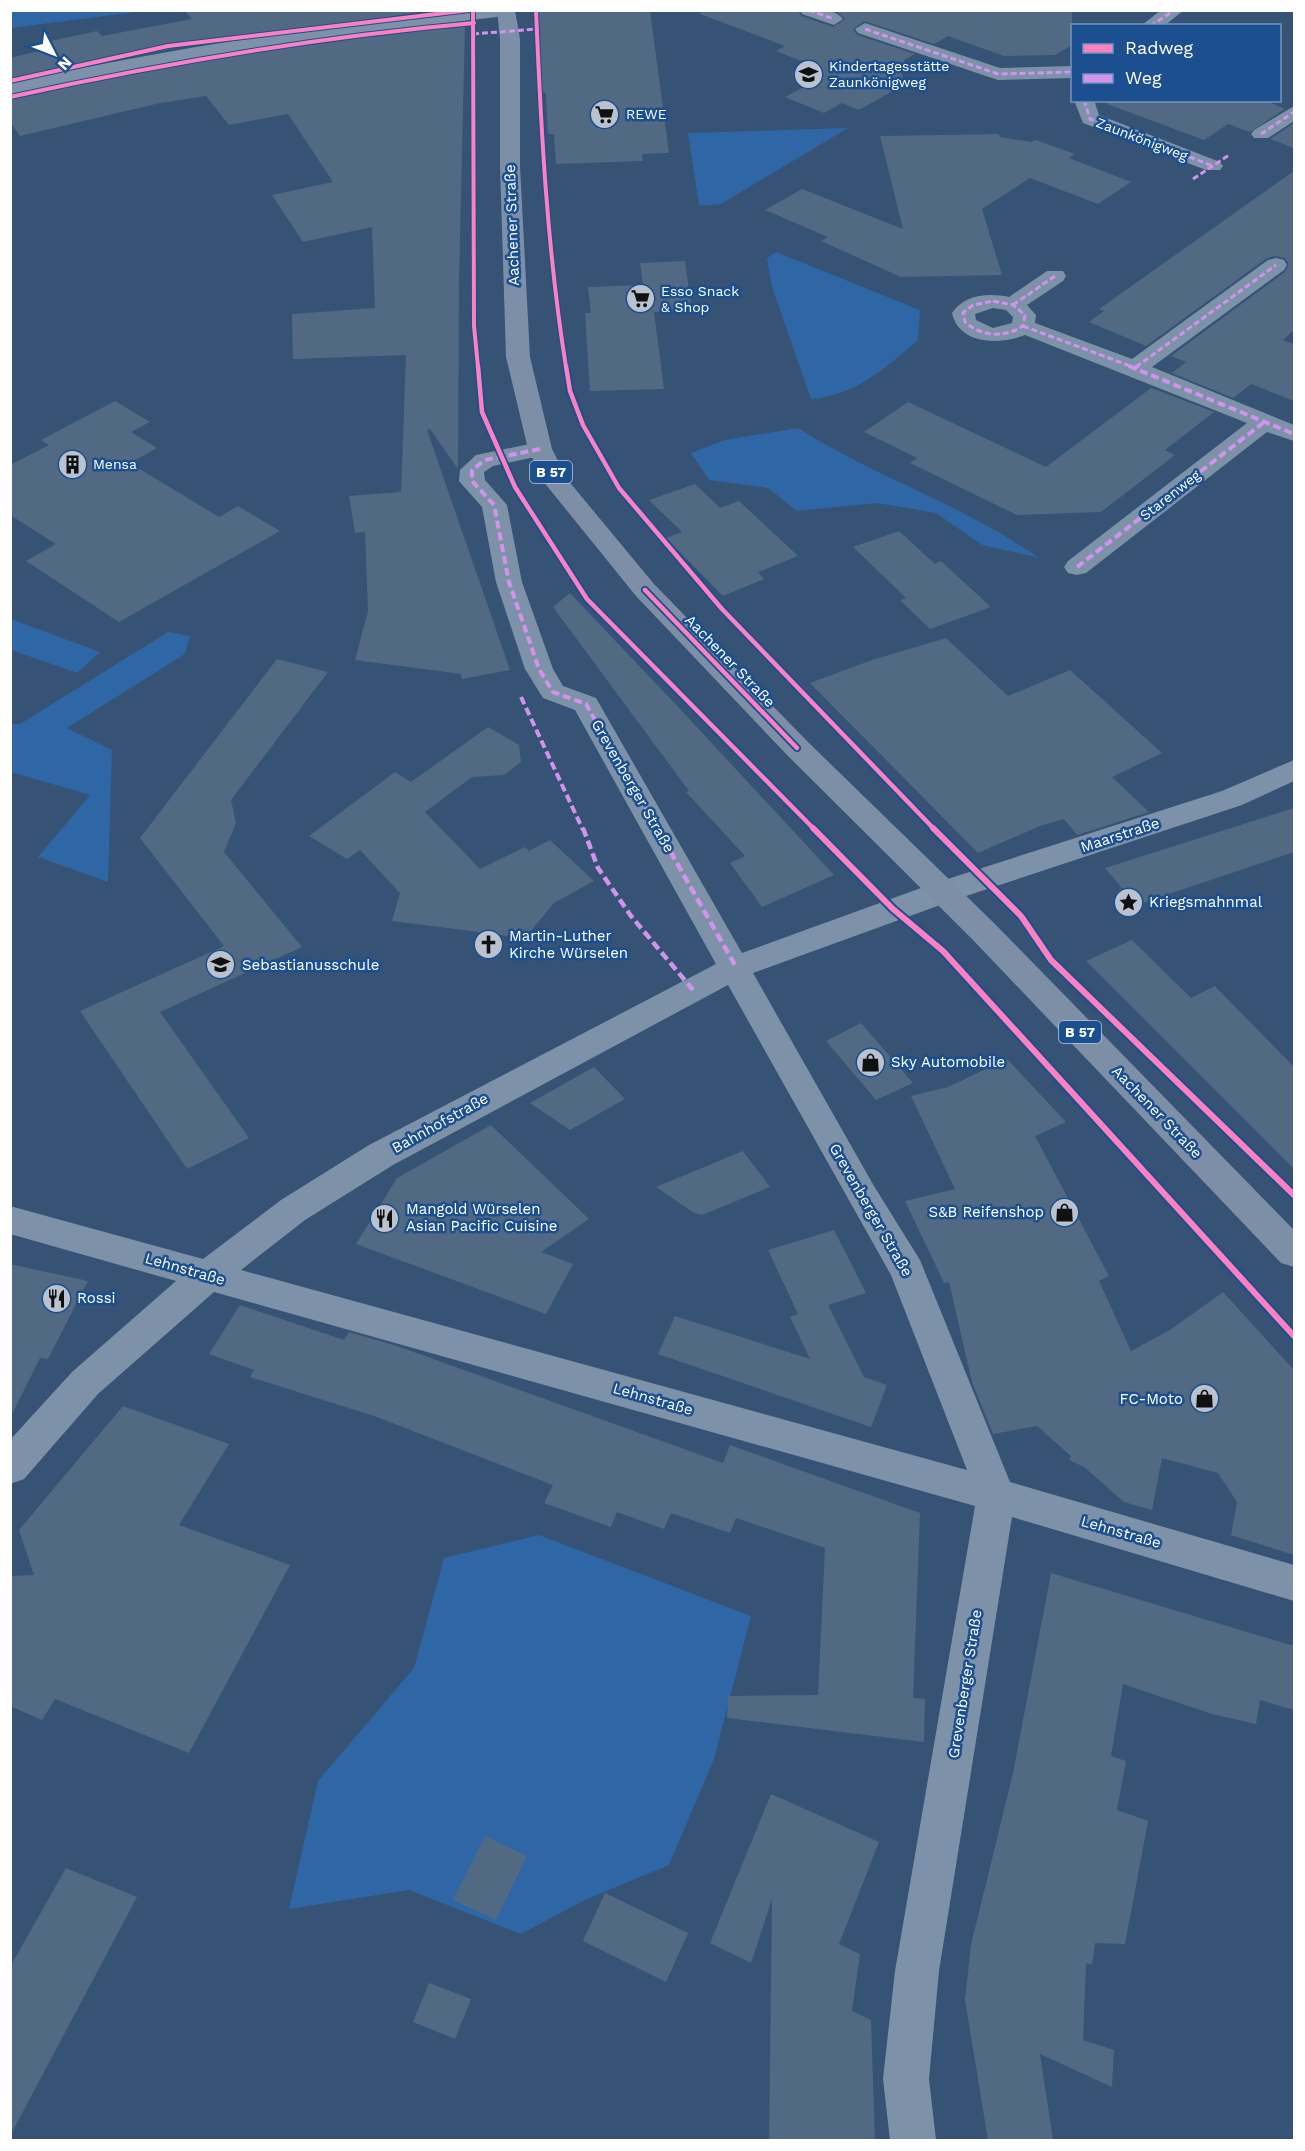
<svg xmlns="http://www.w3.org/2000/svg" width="1305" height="2151" viewBox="0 0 1305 2151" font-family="'Work Sans',sans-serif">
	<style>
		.green { fill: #2f66a5 }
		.building { fill: #526984 }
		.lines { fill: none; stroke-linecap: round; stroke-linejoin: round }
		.minor { fill: #7d92a8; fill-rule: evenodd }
		.major { fill: #7d8ea7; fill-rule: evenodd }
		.quiet-far2 { stroke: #d193ec; stroke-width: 3; stroke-dasharray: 6 3; stroke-linecap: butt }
		.quiet-far1 { stroke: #d193ec; stroke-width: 4; stroke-dasharray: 8 4; stroke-linecap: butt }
		.quiet { stroke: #d193ec; stroke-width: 4.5; stroke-dasharray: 9 4.5; stroke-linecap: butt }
		.cycleway-far2-casing { stroke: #1b4f8f; stroke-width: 6 }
		.cycleway-far1-casing { stroke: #1b4f8f; stroke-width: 8 }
		.cycleway-casing { stroke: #1b4f8f; stroke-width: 10 }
		.cycleway-far2 { stroke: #ff80c0; stroke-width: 4 }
		.cycleway-far1 { stroke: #ff80c0; stroke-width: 4.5 }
		.cycleway { stroke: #ff80c0; stroke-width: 6 }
		.labels { text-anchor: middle; stroke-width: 5; stroke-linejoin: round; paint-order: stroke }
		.far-poi-label { font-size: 14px; fill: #fff; stroke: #1b4f8f; text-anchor: start }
		.far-street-label { font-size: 14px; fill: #fff; stroke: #1b4f8f }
		.shield { fill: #1b4f8f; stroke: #bbcadd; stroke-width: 1.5 }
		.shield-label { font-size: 14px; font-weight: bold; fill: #fff }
		.street-label { font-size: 15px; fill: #fff; stroke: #1b4f8f }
		.poi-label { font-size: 15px; fill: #fff; stroke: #1b4f8f; text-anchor: start }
	</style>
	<rect width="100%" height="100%" fill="#365274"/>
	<g class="green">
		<path d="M11 10H144V11L11 28Z"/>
		<path d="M848 128 721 204 699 206 688 133Z"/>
		<path d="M776 252 920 310 918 340C886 368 854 396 811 399L772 287 767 258Z"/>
		<path d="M798 428C875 477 964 505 1039 558L982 545 936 513 877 503 797 511 768 488 709 480 691 453 725 440Z"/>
		<path d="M10 619H11L100 652 77 673 11 650Z"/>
		<path d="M168 632 190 636 185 654 67 728 112 750 108 882 38 857 90 795 11 772V724H20Z"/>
		<path d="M539 1535 751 1616 714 1759 669 1865 585 1900 521 1934 409 1890 289 1909 318 1781 414 1668 444 1558Z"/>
	</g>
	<g class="building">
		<path d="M184 10H434L176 48 10 81V58L43 50 37 44 97 31 102 36 192 19Z"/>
		<path d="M538 10H650L669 153 642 154 643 161 556 164 554 134H548L546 93H542Z"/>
		<path d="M701 10H798L801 16 833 27 845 19 835 10H1072V45L1055 55 1004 56 948 36 934 44 864 21 853 29 857 35 915 54 904 60 908 67 901 71 905 84 859 110 842 103 824 113 785 97 804 87 801 86 808 82 792 75 812 65 776 51 785 46 700 14Z"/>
		<path d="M465 23 459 281 458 469 430 429 427 430 510 670 462 679 461 674 355 660 368 611 365 532 355 533 349 496 401 492 406 355 293 359 292 314 375 308 372 227 303 242 272 195 333 182 288 114 229 125 206 96 160 103 20 136 10 122V97L195 61Z"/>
		<path d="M1108 100H1264L1285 109 1250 132 1228 124 1204 140 1107 104Z"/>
		<path d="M1294 123V148L1270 139Z"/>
		<path d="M999 134 1000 137 1031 142 1036 140 1075 154 1069 158 1131 182 1098 204 1030 178 982 209 1002 275 901 277 821 241 828 237 765 210 802 189 903 229 880 136Z"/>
		<path d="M1294 171V330L1283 340 1294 344V401L1251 384 1233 398 1172 373 1186 362 1171 356 1285 272 1289 264 1285 258 1275 256 1267 258 1146 346 1089 322 1104 311 1099 309Z"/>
		<path d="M685 261 692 311 654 312 664 389 590 391 585 313H591L588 287 643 285 640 263Z"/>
		<path d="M1151 388 1214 412 1165 450 1175 455 1101 512 1017 515 910 463 917 458 864 432 908 402 1046 467Z"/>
		<path d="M115 401 150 422 131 432 157 448 130 463 219 517 238 506 280 531 119 622 26 561 56 544 10 515V465L49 445 41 440Z"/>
		<path d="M695 484 720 508 739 501 798 556 758 572 764 579 723 596 666 538 682 532 649 500Z"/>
		<path d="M899 531 935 564 941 561 991 607 930 629 900 600 906 598 853 547Z"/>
		<path d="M570 593 681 710 834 875 762 907 730 863 745 856 686 792 689 791 553 607Z"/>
		<path d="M946 638 1008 696 1070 670 1162 753 1112 777 1149 812 1077 835 1064 819 1040 826 978 853 810 683 872 660Z"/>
		<path d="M277 659 328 672 231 800 236 823 224 852 302 947 160 1012 249 1138 187 1169 80 1011 224 946 140 838Z"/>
		<path d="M488 727 519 745 521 762 504 775 472 777 425 812 480 869 525 847 529 851 550 840 594 881 554 903 525 938 392 921 400 893 360 850 347 859 309 836 395 772 411 782Z"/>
		<path d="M1294 808V852L1136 905 1105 868Z"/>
		<path d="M1132 940 1191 998 1215 986 1294 1067V1169L1086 961Z"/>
		<path d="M861 1023 913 1083 876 1100 826 1041Z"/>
		<path d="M1007 1059 1066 1122 1035 1136 1109 1276 1099 1281 1131 1351 1170 1330 1223 1292 1294 1370V1555L1231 1535 1237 1502 1218 1473 1162 1458 1152 1510 1124 1502 1084 1467 1069 1460 1071 1456 1037 1426 993 1434 972 1382 949 1282 944 1283 905 1201 955 1189 911 1096 948 1087Z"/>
		<path d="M594 1067 625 1099 570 1130 530 1103Z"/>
		<path d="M491 1125 589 1219 541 1252 573 1264 546 1314 356 1244 397 1178Z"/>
		<path d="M743 1151 770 1187 702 1215 694 1213 656 1187Z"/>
		<path d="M834 1230 866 1293 828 1305 864 1377 887 1385 871 1427 658 1354 675 1316 810 1359 790 1317 798 1314 768 1250Z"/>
		<path d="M10 1264 88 1281 48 1359 40 1358 10 1418Z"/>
		<path d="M240 1305 344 1340 349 1332 397 1346 723 1463 730 1445 920 1513 913 1698 925 1699 924 1742 727 1718 728 1696 818 1695 825 1548 736 1518 730 1533 671 1513 664 1529 617 1512 611 1527 544 1503 553 1485 374 1416 250 1377 254 1370 209 1354Z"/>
		<path d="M123 1406 229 1444 179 1525 290 1565 189 1753 55 1699 42 1720 10 1706V1576L34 1575 19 1530Z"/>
		<path d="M1051 1573 1294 1646V1710L1260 1700 1256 1724 1212 1714 1123 1684 1111 1756 1126 1761 1117 1810 1148 1821 1125 1944 1095 1943 1092 1965 1086 1963 1083 2040 1114 2050 1112 2087 1040 2054 1053 2140H988L965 2000 971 1945 1013 1773Z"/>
		<path d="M771 1794 879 1842 839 1944 860 1954 852 2011 871 2020 875 2140H769L772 1899 751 1963 710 1943Z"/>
		<path d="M485 1836 527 1856 496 1920 453 1900Z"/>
		<path d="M66 1868 137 1897 10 2136V1967Z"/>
		<path d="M605 1893 688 1933 666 1982 583 1941Z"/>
		<path d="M429 1983 471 1999 455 2039 413 2022Z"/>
	</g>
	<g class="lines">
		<g class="minor">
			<path d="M455 10H513L504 16C338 36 174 58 10 95V83C158 50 305 29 455 10Z"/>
			<path d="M800 10C814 10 834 7 843 19L834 25 802 14Z"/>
			<path d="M1161 10H1184L1164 26H1141Z"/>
			<path d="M865 23 1000 68 1072 66V78L998 80 858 33 855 29Z"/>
			<path d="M1074 100H1094L1099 115 1220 162 1223 166 1220 170H1206L1083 123Z"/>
			<path d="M1294 106V121L1268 138H1254L1251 134 1254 130Z"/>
			<path d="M1276 258 1284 260 1287 265 1284 270 1152 367 1294 425V441L1267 432 1086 573 1077 575 1068 573 1064 567 1068 561 1247 423 1025 335C1000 345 959 345 952 313 965 294 988 293 1009 297L1047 271H1063L1066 276 1063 281 1027 305 1036 315 1035 323 1132 359 1268 260ZM993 308 1006 310 1013 317 1012 323 993 328 976 320 975 314Z"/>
			<path d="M540 442 549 444 552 449 549 454 493 466 484 472 485 480 507 505 522 582 553 669 563 686 596 698 742 953 932 884 1222 791 1294 760V781L1242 805 954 900 753 973 874 1186 920 1260 1010 1482 1294 1565V1601L1012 1517 939 1971 929 2079 936 2140H890L883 2079 895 1971 975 1506 214 1292 98 1394 24 1479 10 1484V1440L72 1372 176 1281 10 1234V1206L203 1259 281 1200 369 1145 716 964 575 710 543 698 525 669 496 582 482 507 459 481 460 470 476 455ZM728 985 891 1275 967 1470 241 1270 305 1220 393 1165Z"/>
		</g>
		<path class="major" d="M497 10H515L520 39V166L530 357 552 449 567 479 654 584 807 741 995 924 1294 1230V1267L1281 1263 973 940 787 755 636 596 543 481 528 449 506 357 500 166V39Z"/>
		<g class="quiet-far2">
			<path d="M809 10 834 19"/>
			<path d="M1150 26 1175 10"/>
			<path d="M865 29 998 74 1072 72"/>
			<path d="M473 34 537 29"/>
			<path d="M1084 100 1090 119 1213 166"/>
			<path d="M1261 134 1294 112"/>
			<path d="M1193 179 1229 155"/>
			<path d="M993 301 1013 305 1025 315 1023 326C1004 338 982 337 965 322L963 313 973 305Z"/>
			<path d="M1013 305 1055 276"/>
			<path d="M1023 326 1133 367"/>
			<path d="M1136 367 1276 265"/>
		</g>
		<g class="quiet-far1">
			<path d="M1129 366 1294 434"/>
			<path d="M1135 368 1138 366"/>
			<path d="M540 449 485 460 472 470V481L494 505 509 582 539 669 553 692 586 704 658 830"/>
			<path d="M1077 567 1263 423"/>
			<path d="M521 697 583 830"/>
		</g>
		<g class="quiet">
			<path d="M583 828 598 868 631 916 693 990"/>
			<path d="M657 828 736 967"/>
		</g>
		<defs>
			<g id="cycleway-far2">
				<path d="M473 10 474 326 478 367"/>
				<path d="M536 10C541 129 547 249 566 367"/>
				<path d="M10 81 168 46 470 10"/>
				<path d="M10 97C164 63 317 37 474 23"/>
			</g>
			<g id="cycleway-far1">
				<path d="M478 366 482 412 515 487 587 599 815 830"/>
				<path d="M566 366 570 391 583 425 619 488 722 609 935 830"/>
				<path d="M645 590 797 748"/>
			</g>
			<g id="cycleway">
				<path d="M813 828 893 909 943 951 1294 1336"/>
				<path d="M933 828 1021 916 1051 960 1294 1195"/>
			</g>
		</defs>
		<use href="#cycleway-far2" class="cycleway-far2-casing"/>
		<use href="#cycleway-far1" class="cycleway-far1-casing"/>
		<use href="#cycleway" class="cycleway-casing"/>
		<use href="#cycleway-far2" class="cycleway-far2"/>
		<use href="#cycleway-far1" class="cycleway-far1"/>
		<use href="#cycleway" class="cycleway"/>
	</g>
	<defs>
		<symbol id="school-disc" viewBox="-11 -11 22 22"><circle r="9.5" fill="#b9c2ce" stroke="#1b4f8f"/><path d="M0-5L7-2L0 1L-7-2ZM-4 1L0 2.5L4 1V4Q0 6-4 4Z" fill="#111"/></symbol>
		<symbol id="supermarket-disc" viewBox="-11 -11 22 22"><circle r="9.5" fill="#b9c2ce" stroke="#1b4f8f"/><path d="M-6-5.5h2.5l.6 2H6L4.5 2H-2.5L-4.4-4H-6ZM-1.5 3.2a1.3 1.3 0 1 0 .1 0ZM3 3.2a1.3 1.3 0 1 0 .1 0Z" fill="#111"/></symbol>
		<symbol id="building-disc" viewBox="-11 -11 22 22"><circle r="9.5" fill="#b9c2ce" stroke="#1b4f8f"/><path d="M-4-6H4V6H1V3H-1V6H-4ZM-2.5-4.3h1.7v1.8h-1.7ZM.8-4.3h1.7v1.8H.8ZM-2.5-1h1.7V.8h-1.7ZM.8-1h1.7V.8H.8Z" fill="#111"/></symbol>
		<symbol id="sight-disc" viewBox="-11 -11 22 22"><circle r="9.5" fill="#b9c2ce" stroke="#1b4f8f"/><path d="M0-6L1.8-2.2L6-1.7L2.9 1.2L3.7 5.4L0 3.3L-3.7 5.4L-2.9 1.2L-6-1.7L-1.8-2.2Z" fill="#111"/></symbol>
		<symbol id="church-disc" viewBox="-11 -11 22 22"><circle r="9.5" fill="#b9c2ce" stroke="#1b4f8f"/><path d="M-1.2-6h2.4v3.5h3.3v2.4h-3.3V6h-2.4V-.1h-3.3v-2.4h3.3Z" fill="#111"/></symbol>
		<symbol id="shop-disc" viewBox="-11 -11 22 22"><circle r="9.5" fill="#b9c2ce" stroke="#1b4f8f"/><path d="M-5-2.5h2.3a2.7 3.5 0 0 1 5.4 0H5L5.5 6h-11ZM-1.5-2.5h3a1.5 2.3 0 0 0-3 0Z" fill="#111"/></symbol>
		<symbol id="restaurant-disc" viewBox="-11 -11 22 22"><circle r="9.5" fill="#b9c2ce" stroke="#1b4f8f"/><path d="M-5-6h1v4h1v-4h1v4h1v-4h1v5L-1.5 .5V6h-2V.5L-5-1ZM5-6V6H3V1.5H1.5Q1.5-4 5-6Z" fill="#111"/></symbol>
	</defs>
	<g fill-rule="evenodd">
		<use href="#school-disc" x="792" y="58" width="33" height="33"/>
		<use href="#supermarket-disc" x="588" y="98" width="33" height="33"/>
		<use href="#supermarket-disc" x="624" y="282" width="33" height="33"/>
		<use href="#building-disc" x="56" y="448" width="33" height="33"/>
		<use href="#sight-disc" x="1112" y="886" width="33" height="33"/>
		<use href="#church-disc" x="472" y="928" width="33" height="33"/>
		<use href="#school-disc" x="204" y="948" width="33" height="33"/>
		<use href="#shop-disc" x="854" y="1046" width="33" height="33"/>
		<use href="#shop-disc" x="1048" y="1196" width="33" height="33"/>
		<use href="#restaurant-disc" x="368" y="1202" width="33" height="33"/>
		<use href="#restaurant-disc" x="40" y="1282" width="33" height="33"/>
		<use href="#shop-disc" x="1188" y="1382" width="33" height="33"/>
	</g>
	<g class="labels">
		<g class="far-poi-label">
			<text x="829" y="71">Kindertagesstätte<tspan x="829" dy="16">Zaunkönigweg</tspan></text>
			<text x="626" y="119">REWE</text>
			<text x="661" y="296">Esso Snack<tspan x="661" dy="16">&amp; Shop</tspan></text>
			<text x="93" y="469">Mensa</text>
		</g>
		<g class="far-street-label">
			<text transform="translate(1142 139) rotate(21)" y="5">Zaunkönigweg</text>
			<text transform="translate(1170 495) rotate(-38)" y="5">Starenweg</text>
		</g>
		<g class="shield">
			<rect x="530" y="461" width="42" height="22" rx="4.5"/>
			<rect x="1059" y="1021" width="42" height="22" rx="4.5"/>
		</g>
		<g class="shield-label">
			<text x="551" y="477">B 57</text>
			<text x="1080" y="1037">B 57</text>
		</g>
		<g class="street-label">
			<text transform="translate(512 225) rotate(-92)" y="5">Aachener Straße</text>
			<text transform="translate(730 661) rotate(46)" y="5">Aachener Straße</text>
			<text transform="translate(633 786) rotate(60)" y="5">Grevenberger Straße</text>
			<text transform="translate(1120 835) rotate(-18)" y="5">Maarstraße</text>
			<text transform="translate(1157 1112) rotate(46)" y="5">Aachener Straße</text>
			<text transform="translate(440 1123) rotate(-29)" y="5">Bahnhofstraße</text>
			<text transform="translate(871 1210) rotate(60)" y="5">Grevenberger Straße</text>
			<text transform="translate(185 1269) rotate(16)" y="5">Lehnstraße</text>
			<text transform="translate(653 1399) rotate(16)" y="5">Lehnstraße</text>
			<text transform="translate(1121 1532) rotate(16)" y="5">Lehnstraße</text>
			<text transform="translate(965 1684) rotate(-81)" y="5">Grevenberger Straße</text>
		</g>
		<g class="poi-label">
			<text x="1149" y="907">Kriegsmahnmal</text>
			<text x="509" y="941">Martin-Luther<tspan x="509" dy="17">Kirche Würselen</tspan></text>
			<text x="242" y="970">Sebastianusschule</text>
			<text x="891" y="1067">Sky Automobile</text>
			<text x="406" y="1214">Mangold Würselen<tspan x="406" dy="17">Asian Pacific Cuisine</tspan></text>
			<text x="1044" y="1217" text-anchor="end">S&amp;B Reifenshop</text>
			<text x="77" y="1303">Rossi</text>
			<text x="1183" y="1404" text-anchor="end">FC-Moto</text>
		</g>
	</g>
	<rect width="1305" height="2151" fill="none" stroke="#ffffff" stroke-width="24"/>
	<rect x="1071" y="24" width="210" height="78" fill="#1b4f8f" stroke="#7695bc" stroke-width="1.5"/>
	<rect x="1083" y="44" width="30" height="9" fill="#ff80c0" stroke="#7695bc" stroke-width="1.5"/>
	<text x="1125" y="54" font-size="18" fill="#ffffff">Radweg</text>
	<rect x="1083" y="74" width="30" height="9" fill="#d193ec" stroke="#7695bc" stroke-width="1.5"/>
	<text x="1125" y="84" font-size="18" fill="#ffffff">Weg</text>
	<g transform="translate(54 54) rotate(132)" stroke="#1b4f8f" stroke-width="4.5" paint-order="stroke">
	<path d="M0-4.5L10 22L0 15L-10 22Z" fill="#ffffff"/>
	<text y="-9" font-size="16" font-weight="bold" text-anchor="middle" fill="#ffffff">N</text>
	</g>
</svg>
